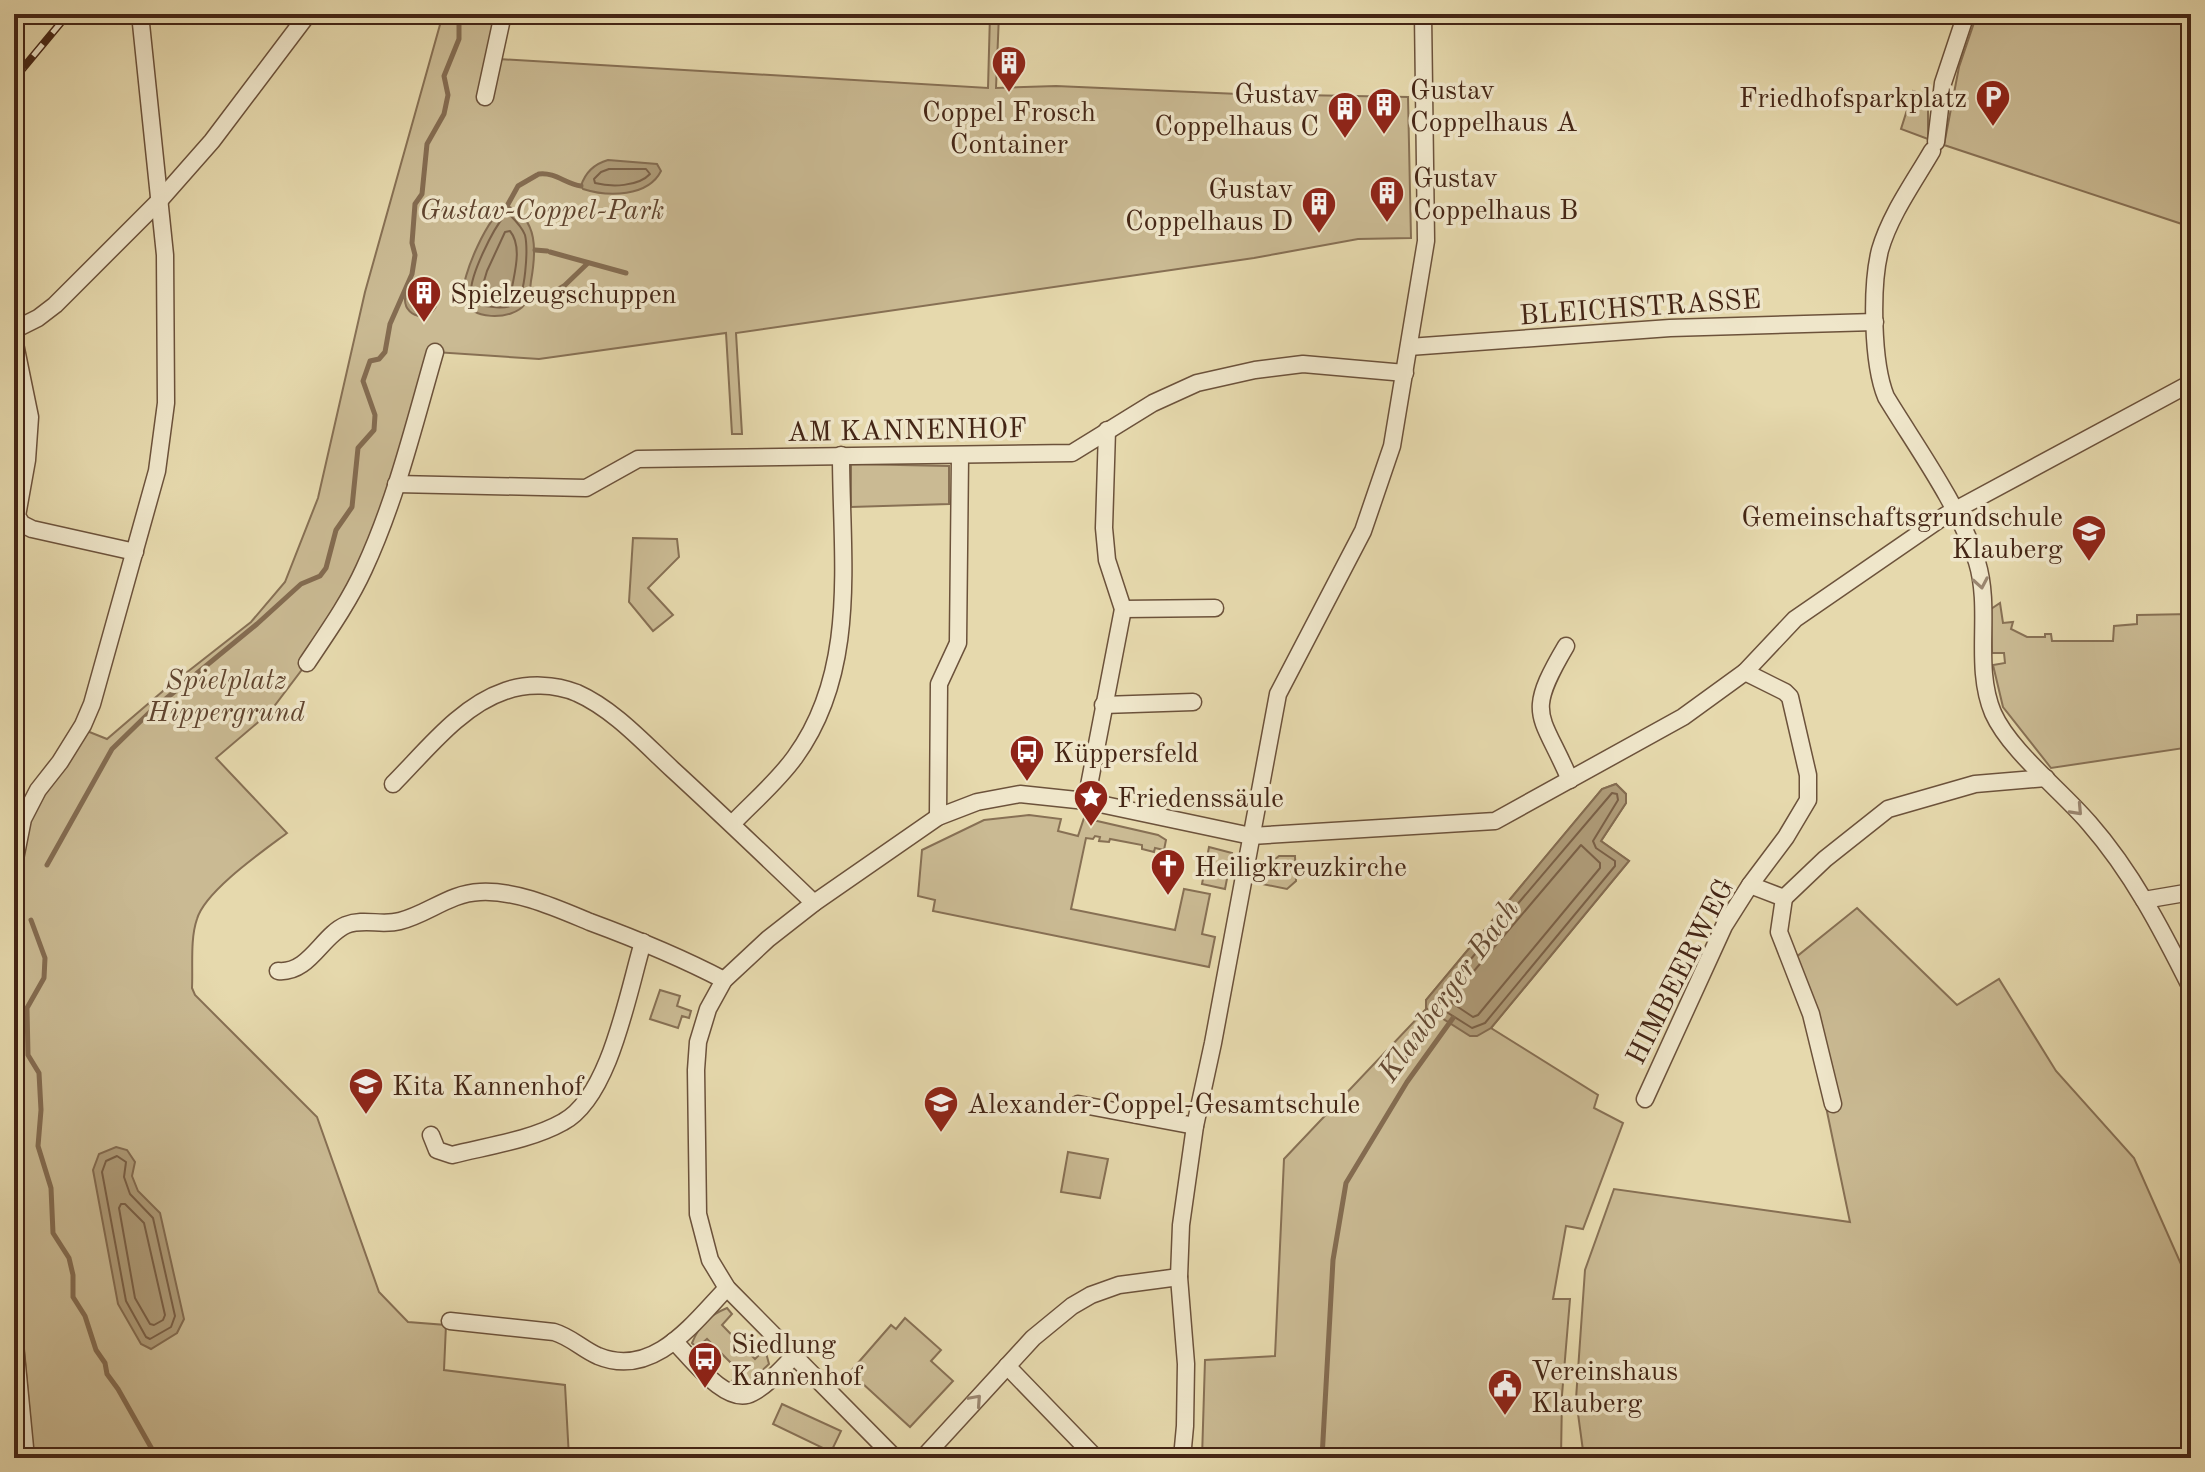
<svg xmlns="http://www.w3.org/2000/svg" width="2205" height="1472" viewBox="0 0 2205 1472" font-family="'Old Standard TT',serif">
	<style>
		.green { fill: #caba93; stroke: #877054; stroke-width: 2 }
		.water { fill: #af9c79; stroke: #846c51; stroke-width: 2 }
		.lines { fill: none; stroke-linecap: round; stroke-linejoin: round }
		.shore { stroke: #7a6047; stroke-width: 2 }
		.stream { stroke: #846c51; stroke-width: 5 }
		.minor-casing { stroke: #6c523b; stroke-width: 19 }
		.minor { stroke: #efe6ca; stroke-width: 16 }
		.rail-casing { stroke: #442515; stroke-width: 8 }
		.rail { stroke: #efe6ca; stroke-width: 5; stroke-dasharray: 15; stroke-linecap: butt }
		.oneway { stroke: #9a8670 }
		.labels { text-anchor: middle; stroke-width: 7; stroke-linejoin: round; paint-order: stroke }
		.poi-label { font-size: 28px; fill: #442515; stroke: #efe6ca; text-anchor: start }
		.park-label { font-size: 28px; font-style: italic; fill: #5f432e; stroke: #efe6ca }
		.street-label { font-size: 28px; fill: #442515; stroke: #efe6ca }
		.water-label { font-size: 30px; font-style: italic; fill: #644933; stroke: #efe6ca }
	</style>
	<rect width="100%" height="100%" fill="#e6d9ad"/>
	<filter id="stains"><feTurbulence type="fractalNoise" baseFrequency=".0025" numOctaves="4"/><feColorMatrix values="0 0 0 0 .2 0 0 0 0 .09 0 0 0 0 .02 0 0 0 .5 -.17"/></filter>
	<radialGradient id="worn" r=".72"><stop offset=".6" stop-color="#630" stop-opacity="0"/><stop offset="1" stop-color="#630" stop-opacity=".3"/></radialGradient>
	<g class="green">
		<path d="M443 14H503L499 59 988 88 990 14H999L996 88 1056 86 1239 94 1408 97 1411 238 1358 239 1254 258 736 333 742 434H732L726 333 539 359 435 352 377 537 307 663 269 713 216 758 287 833C263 851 205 891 197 919 190 939 193 966 192 988L195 995 317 1117 379 1292 408 1322 446 1325 444 1370 565 1385 569 1458H34L14 1244V897L26 830 42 795 87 731 107 739 163 691 251 622 285 582 318 498 365 292Z"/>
		<path d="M1977 14H2191V227L1944 145 1959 67Z"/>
		<path d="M1913 91 1928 96V139L1901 129Z"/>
		<path d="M851 464 949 466V504L851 507Z"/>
		<path d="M633 538 677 539 679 557 648 588 673 615 653 631 629 602Z"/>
		<path d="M2000 603 2003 623 2013 622 2011 629 2027 637H2045V634H2051L2052 641H2113L2114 626 2137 624V615L2191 614V747L2051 768 2003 707 1993 665 2005 663 2004 653H1992L1991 609Z"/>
		<path d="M1616 784 1626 794V803L1601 841 1629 861 1491 1028 1598 1095 1594 1108 1623 1123 1583 1229 1566 1226 1553 1299H1570L1562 1395 1561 1458H1202L1205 1360 1275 1356 1284 1159 1426 1009V1000L1602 789Z"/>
		<path d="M1029 815 1061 819 1058 831 1078 836 1084 818 1158 835 1166 840 1164 850 1155 848 1154 852 1142 849V845L1110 839 1109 842 1099 841 1100 837 1095 836 1093 839 1086 838 1071 909 1175 930 1184 889 1210 894 1202 934 1215 937 1209 967 933 911 935 900 918 896 922 850 984 820Z"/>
		<path d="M1209 847 1232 853 1225 889 1202 884Z"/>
		<path d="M1279 856H1295L1296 881 1287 889 1262 884 1265 867Z"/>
		<path d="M1857 908 1957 1005 1999 979 2056 1071 2134 1158 2184 1271 2191 1266V1458H1584L1576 1399 1585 1270 1614 1189 1850 1222 1795 958Z"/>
		<path d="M660 990 680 996 677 1006 691 1011 689 1018 682 1016 678 1028 650 1019Z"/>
		<path d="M1068 1152 1108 1159 1100 1198 1061 1192Z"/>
		<path d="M727 1308 732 1314 722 1325 755 1359 765 1349 769 1364 746 1386 731 1382 740 1372 707 1339 697 1348 692 1343C700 1324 708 1316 727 1308Z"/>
		<path d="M905 1318 941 1350 931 1361 953 1381 910 1427 850 1372 891 1325 896 1329Z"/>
		<path d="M782 1404 841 1431 831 1452 773 1424Z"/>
	</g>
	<g class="water">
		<path d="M608 160 657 164 661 171C648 197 608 197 583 189L581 186C585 173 594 164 608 160Z"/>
		<path d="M507 206C539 218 536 253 531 281 530 289 530 298 525 304 513 321 467 321 463 297 460 278 490 211 507 206Z"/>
		<circle cx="421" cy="300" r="16"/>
		<path d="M1616 784 1626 794V803L1601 841 1629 861 1491 1028 1477 1036H1470L1426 1008V1000L1602 789Z"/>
		<path d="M116 1147 127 1150 135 1162 132 1176 138 1191 160 1213 184 1319 177 1333 151 1349 141 1344 118 1304 93 1170 99 1154Z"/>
	</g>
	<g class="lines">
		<g class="shore">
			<path d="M609 169H646L650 174C638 187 611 187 595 183L594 179 601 172Z"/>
			<path d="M505 215H510C516 221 522 227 525 235 528 248 526 296 515 304 505 310 487 307 477 304 474 300 471 299 471 293 470 275 493 229 505 215Z"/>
			<path d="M510 231C523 247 514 274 511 293L506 296H484L481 291 487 271 505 232Z"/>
			<path d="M1612 793 1617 794 1618 800 1593 841 1596 848 1615 861V866L1485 1023 1472 1028 1437 1006 1436 1000Z"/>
			<path d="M1581 845 1600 863V868L1478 1015 1473 1017 1452 1003 1451 998Z"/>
			<path d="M117 1156 126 1162 124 1177 130 1194 153 1218 175 1316 171 1327 150 1339 146 1337 126 1301 102 1172 106 1161Z"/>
			<path d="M121 1204H125L144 1223 165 1315 163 1320 154 1325 150 1324 135 1298 119 1208Z"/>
		</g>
		<g class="stream">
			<path d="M539 174C555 172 566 184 581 186"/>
			<path d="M507 206 518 186 537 175"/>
			<path d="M535 250 547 251"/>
			<path d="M550 252 626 273"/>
			<path d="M538 301 564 286 588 263"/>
			<path d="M47 865 112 749 151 711 257 624 301 584 320 576 326 568 336 530 352 507 358 448 374 430 375 415 363 381 370 361 379 359 385 352 390 324 412 274 415 255 412 243 415 204 422 194 427 144 444 114 448 95 444 76 459 39V14"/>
			<path d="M31 920 45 958 44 978 27 1008 28 1055 39 1073 41 1110 38 1146 51 1188 53 1233 69 1258 73 1275V1297L85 1316 96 1350 105 1363 107 1374 118 1389 157 1458"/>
			<path d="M1322 1458 1333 1260 1346 1183 1407 1082 1453 1018"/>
		</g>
		<defs>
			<g id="minor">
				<path d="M485 97 503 14"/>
				<path d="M1936 142 1943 83 1966 14"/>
				<path d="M1932 151C1914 182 1890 215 1880 250 1871 286 1872 363 1886 397 1917 448 1959 505 1977 562 1992 611 1973 665 1993 713 2010 751 2061 790 2089 823 2132 872 2162 930 2191 988"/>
				<path d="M14 330 38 318 55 305 160 200 212 141 308 14"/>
				<path d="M14 339 30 417 27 460 17 516 22 524 32 529 135 552"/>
				<path d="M1409 347 1670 328 1875 322"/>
				<path d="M396 484 586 488 638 459 1072 453 1153 403 1197 383 1255 370 1303 364 1405 373"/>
				<path d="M1123 609 1215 608"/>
				<path d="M1566 646C1524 717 1541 712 1570 780"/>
				<path d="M307 663C327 633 349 602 364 569 396 500 414 425 435 352"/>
				<path d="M1103 705 1193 702"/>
				<path d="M393 784C425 752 460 706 505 691 527 683 555 684 577 693 613 709 643 742 672 769 720 813 767 858 814 903"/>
				<path d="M1086 801 1123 609 1107 560 1104 528 1107 430"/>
				<path d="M938 817 939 684 958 643 960 456"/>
				<path d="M732 824C753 802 777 782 795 757 859 669 841 557 841 455"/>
				<path d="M14 864 23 819 38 790 60 762 83 725 92 704 157 471 166 403 165 255 140 14"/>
				<path d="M1750 885 1784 898 1779 932 1811 1014 1833 1104"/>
				<path d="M1784 898 1825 859 1888 809 1975 784 2046 778"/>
				<path d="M2144 900 2191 892"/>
				<path d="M278 971C309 974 322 935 346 925 364 918 382 926 400 921 428 914 450 893 480 892 517 890 556 908 590 922 636 939 680 957 724 980"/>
				<path d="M1645 1099 1724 926 1750 885 1786 837 1808 800V775L1790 697 1785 692 1745 672"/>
				<path d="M1078 1104 1195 1126"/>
				<path d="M431 1135 437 1150 452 1155C488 1146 531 1140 563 1122 610 1097 628 992 643 942"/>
				<path d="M450 1321 554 1332C571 1337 582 1349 598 1356 654 1379 694 1322 727 1288"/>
				<path d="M14 1334 26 1458"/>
				<path d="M674 1341C691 1358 727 1407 752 1393 768 1385 782 1368 794 1356"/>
				<path d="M1007 1366 1096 1458"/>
				<path d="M895 1458 727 1288 710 1260 698 1214 696 1070 698 1042 708 1009 724 980 768 939 814 903 938 817 977 802 1020 794 1086 801 1251 836 1495 821 1683 717 1745 672 1795 619 1946 515 2191 383"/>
				<path d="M923 1458 1033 1338 1072 1306 1091 1295 1119 1285 1179 1277"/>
				<path d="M1182 1458 1185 1426 1186 1364 1179 1277 1181 1225 1195 1126 1213 1043 1278 694 1363 531 1392 446 1426 241 1423 14"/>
			</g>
		</defs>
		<use href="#minor" class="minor-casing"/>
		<use href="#minor" class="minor"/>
		<defs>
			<path id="rail" d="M14 79 68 14"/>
		</defs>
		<use href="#rail" class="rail-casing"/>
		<use href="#rail" class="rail"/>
	</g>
	<defs><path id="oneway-chevron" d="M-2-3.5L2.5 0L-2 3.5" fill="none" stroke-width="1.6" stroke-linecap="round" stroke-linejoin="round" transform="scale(2)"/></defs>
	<g class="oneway">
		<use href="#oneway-chevron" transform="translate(1981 583) rotate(80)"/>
		<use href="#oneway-chevron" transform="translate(2077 810) rotate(47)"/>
		<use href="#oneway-chevron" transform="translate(976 1400) rotate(-48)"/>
	</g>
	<defs>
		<symbol id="building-pin" viewBox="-11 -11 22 30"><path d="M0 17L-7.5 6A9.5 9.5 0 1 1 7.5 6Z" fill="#8f2418" stroke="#efe6ca"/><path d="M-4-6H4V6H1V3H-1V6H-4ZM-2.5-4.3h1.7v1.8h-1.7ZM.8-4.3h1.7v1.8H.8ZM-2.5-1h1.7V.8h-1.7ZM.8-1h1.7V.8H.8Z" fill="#fff"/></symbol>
		<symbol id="parking-pin" viewBox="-11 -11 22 30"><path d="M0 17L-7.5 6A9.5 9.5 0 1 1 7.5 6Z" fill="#8f2418" stroke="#efe6ca"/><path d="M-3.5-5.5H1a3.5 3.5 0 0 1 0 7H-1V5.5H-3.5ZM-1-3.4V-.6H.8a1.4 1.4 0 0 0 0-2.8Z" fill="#fff"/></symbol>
		<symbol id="school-pin" viewBox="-11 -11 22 30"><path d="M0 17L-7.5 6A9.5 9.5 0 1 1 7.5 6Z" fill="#8f2418" stroke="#efe6ca"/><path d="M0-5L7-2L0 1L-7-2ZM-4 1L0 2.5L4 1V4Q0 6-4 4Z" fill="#fff"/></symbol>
		<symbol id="bus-pin" viewBox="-11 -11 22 30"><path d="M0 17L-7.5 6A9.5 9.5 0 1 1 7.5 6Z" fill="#8f2418" stroke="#efe6ca"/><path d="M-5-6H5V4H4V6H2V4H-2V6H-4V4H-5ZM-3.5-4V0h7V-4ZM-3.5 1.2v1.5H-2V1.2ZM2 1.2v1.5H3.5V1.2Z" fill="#fff"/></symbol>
		<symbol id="sight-pin" viewBox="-11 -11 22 30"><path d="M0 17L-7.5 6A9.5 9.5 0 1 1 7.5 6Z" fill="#8f2418" stroke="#efe6ca"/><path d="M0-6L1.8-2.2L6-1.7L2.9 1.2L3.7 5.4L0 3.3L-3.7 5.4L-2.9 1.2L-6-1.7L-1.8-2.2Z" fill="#fff"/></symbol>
		<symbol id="church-pin" viewBox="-11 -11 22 30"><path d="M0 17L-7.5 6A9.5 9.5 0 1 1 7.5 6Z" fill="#8f2418" stroke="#efe6ca"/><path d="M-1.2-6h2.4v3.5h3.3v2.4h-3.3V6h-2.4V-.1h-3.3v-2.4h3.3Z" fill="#fff"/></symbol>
		<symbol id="civic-pin" viewBox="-11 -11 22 30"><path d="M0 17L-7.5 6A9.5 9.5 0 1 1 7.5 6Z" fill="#8f2418" stroke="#efe6ca"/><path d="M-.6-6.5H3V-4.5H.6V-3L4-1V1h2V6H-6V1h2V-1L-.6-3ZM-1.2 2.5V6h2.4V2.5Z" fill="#fff"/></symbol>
	</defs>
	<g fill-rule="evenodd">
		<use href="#building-pin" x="989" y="43" width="40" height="54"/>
		<use href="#parking-pin" x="1973" y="77" width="40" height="54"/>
		<use href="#building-pin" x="1364" y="85" width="40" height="54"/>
		<use href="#building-pin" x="1325" y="89" width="40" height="54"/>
		<use href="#building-pin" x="1367" y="173" width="40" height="54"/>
		<use href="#building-pin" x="1299" y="184" width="40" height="54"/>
		<use href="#building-pin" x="404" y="273" width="40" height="54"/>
		<use href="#school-pin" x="2069" y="512" width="40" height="54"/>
		<use href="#bus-pin" x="1007" y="732" width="40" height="54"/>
		<use href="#sight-pin" x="1071" y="777" width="40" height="54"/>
		<use href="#church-pin" x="1148" y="846" width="40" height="54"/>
		<use href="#school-pin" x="346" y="1065" width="40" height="54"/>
		<use href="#school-pin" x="921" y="1083" width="40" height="54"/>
		<use href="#bus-pin" x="685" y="1339" width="40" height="54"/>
		<use href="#civic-pin" x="1485" y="1366" width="40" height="54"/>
	</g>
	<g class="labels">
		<g class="poi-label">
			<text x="1410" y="99">Gustav<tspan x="1410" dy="32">Coppelhaus A</tspan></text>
			<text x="1319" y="103" text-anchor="end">Gustav<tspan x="1319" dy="32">Coppelhaus C</tspan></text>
			<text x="1967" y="107" text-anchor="end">Friedhofsparkplatz</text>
			<text x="1009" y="121" text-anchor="middle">Coppel Frosch<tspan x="1009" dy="32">Container</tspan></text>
			<text x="1413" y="187">Gustav<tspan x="1413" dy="32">Coppelhaus B</tspan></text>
			<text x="1293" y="198" text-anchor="end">Gustav<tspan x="1293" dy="32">Coppelhaus D</tspan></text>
			<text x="450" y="303">Spielzeugschuppen</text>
			<text x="2063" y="526" text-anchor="end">Gemeinschaftsgrundschule<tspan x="2063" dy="32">Klauberg</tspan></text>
			<text x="1053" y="762">Küppersfeld</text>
			<text x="1117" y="807">Friedenssäule</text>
			<text x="1194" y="876">Heiligkreuzkirche</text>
			<text x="392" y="1095">Kita Kannenhof</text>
			<text x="967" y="1113">Alexander-Coppel-Gesamtschule</text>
			<text x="731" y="1353">Siedlung<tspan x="731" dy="32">Kannenhof</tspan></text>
			<text x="1531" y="1380">Vereinshaus<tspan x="1531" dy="32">Klauberg</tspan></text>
		</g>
		<g class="park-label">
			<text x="542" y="219">Gustav-Coppel-Park</text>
			<text x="226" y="689">Spielplatz<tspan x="226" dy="32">Hippergrund</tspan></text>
		</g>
		<g class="street-label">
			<text transform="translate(1640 306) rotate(-4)" y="10">BLEICHSTRASSE</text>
			<text transform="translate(907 429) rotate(-1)" y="10">AM KANNENHOF</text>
			<text transform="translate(1679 971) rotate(-63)" y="10">HIMBEERWEG</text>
		</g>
		<g class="water-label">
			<text transform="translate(1448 990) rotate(-54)" y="10">Klauberger Bach</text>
		</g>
	</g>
	<rect width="2205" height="1472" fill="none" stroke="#e6d9ad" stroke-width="48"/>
	<rect x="16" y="16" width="2173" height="1440" fill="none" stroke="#442515" stroke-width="4"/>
	<rect x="24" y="24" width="2157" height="1424" fill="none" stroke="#442515" stroke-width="2"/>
	<rect width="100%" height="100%" filter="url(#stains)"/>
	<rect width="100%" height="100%" fill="url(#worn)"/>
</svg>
